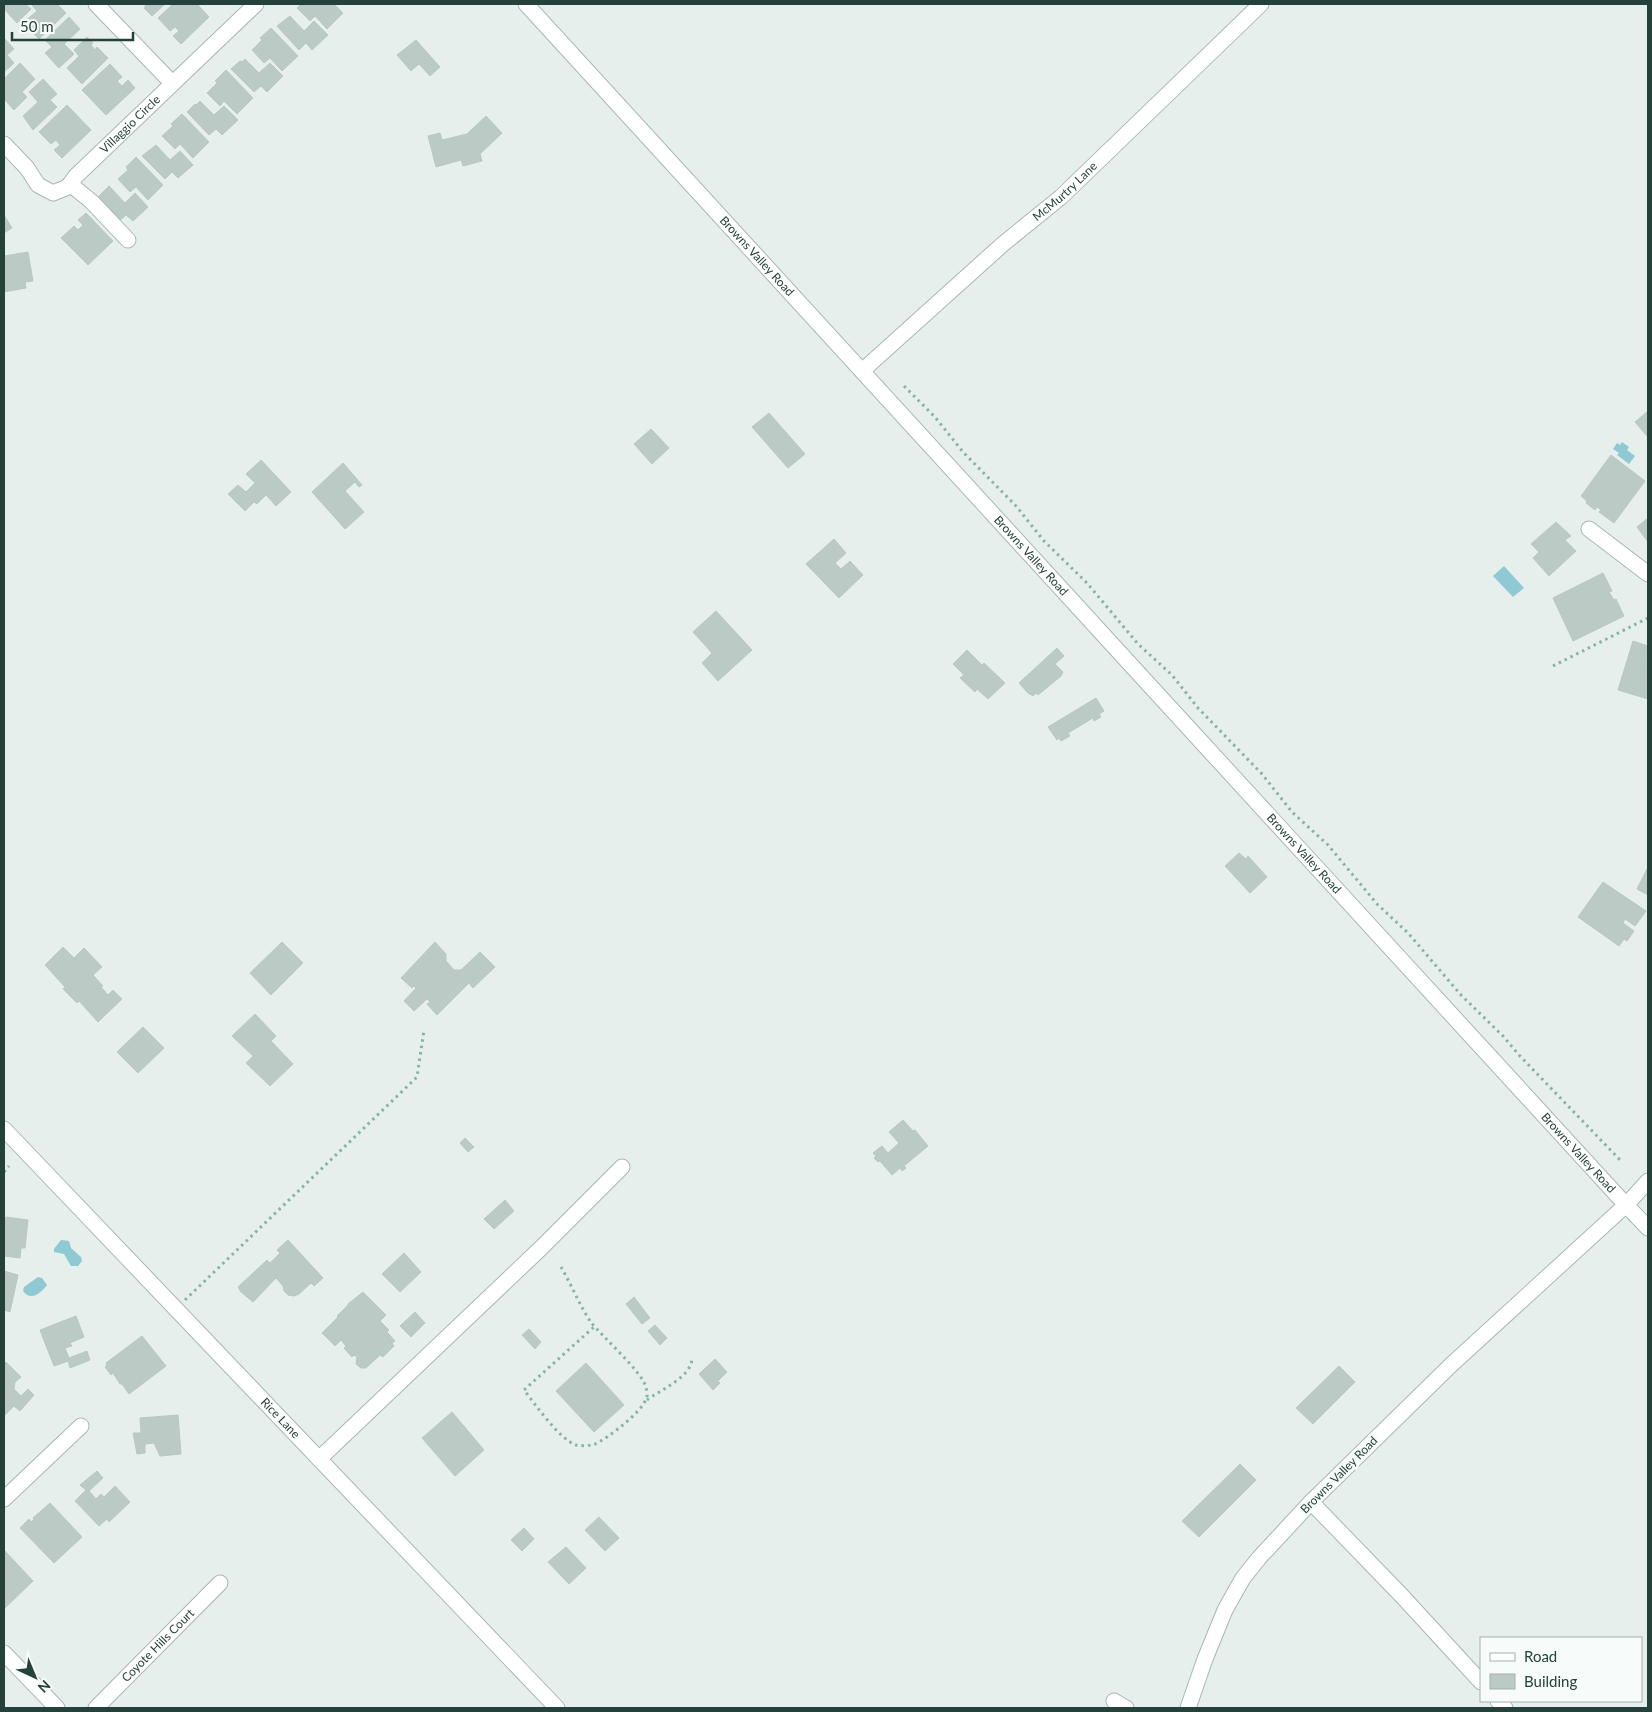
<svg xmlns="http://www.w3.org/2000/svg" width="1652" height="1712" viewBox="0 0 1652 1712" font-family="Lato,sans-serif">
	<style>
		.water { fill: #8ec9d4 }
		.building { fill: #bbcac4; stroke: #b8c9c2 }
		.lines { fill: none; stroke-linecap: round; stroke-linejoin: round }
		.minor-casing { stroke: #a8b8b2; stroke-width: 17 }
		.path { stroke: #86b3a5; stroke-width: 3; stroke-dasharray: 2.5 4; stroke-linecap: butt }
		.minor { stroke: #fff; stroke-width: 15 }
		.labels { text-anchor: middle; stroke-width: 5; stroke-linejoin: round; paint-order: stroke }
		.street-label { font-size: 12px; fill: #24423a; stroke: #f7fbf9 }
	</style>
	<rect width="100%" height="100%" fill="#e6efeb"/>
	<g class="water">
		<path d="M1622 442 1629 447 1627 450 1635 456 1629 464 1617 455 1619 453 1613 449 1617 443 1620 445Z"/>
		<path d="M1504 566 1524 588 1513 597 1493 576Z"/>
		<path d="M61 1240 69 1241 71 1248 81 1257 82 1261 78 1266H71L64 1254 54 1252V1249Z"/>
		<path d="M38 1277 42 1278 47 1285C41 1293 31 1302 23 1291L24 1287Z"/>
	</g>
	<g class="building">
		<path d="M7 4H25L31 9 17 23 4 9V7Z"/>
		<path d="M33 4H57L66 13 39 39 23 23 37 11 32 5Z"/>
		<path d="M143 4H165L152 16 144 8 146 6Z"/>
		<path d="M173 4H197L209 17 181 44 173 36 179 31 175 27 170 31 158 18Z"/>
		<path d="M301 4H334L343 13 327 29 315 16 310 21 297 8Z"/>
		<path d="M290 16 304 31 314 21 328 35 312 50 306 43 299 50 277 26Z"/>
		<path d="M69 17 80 29 64 44 74 54 59 68 45 53 52 47 45 40Z"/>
		<path d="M271 28 298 56 282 71 270 58 264 63 252 50 262 40 260 38Z"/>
		<path d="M87 37 93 43 91 45 95 50 97 47 108 58 82 84 67 68 79 56 74 50Z"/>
		<path d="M4 38 14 49 7 55 14 63 4 72Z"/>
		<path d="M416 40 440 67 430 76 419 64 411 71 397 55Z"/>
		<path d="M245 59 259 73 270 63 283 76 267 92 261 86 254 92 231 69 240 61 242 62Z"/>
		<path d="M20 63 35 79 22 92 27 97 14 110 4 99V79Z"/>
		<path d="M110 64 122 77 117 81 122 86 128 80 135 88 106 115 82 90Z"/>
		<path d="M226 70 253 98 237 114 224 101 220 106 207 93 217 83 215 81Z"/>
		<path d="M43 79 57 94 50 100 57 107 33 130 23 116 38 102 29 92Z"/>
		<path d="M200 101 214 115 224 106 238 120 222 135 216 129 209 135 187 112 195 104 196 105Z"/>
		<path d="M67 105 91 130 62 158 54 150 60 145 56 140 51 144 39 132Z"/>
		<path d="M182 114 209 142 193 158 180 144 175 149 162 136 173 126 171 124Z"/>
		<path d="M486 116 502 133 480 154 482 161 463 166 461 160 436 167 428 136 440 133 442 140 467 134Z"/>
		<path d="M156 145 170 160 180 151 193 165 178 178 172 172 165 179 142 156Z"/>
		<path d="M136 157 163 185 148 200 136 187 130 192 118 179 128 170 126 167Z"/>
		<path d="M109 186 125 203 135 193 148 207 133 221 126 215 119 221 97 198Z"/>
		<path d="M86 213 113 241 88 265 61 238 74 226 78 230 83 225 78 220Z"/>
		<path d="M4 215 12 228 4 233Z"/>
		<path d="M28 252 33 281 25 282 26 288 4 292V256Z"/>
		<path d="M1648 411V435L1647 436 1635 422Z"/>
		<path d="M769 413 805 454 788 468 752 427Z"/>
		<path d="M651 429 669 448 652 464 634 444Z"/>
		<path d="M1611 455 1645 481 1614 523 1599 512 1601 510 1597 507 1595 510 1586 503 1587 501 1581 496Z"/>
		<path d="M261 460 291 492 276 506 266 495 257 504 254 502 245 511 228 494 238 485 246 492 255 483 246 474Z"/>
		<path d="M343 463 362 485 359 487 355 482 345 491 364 512 345 529 312 492Z"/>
		<path d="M1648 518V542L1637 527Z"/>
		<path d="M1556 522 1571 536 1565 540 1576 551 1549 576 1533 558 1539 552 1531 544Z"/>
		<path d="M834 539 846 553 835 563 841 569 850 561 863 575 839 598 806 564Z"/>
		<path d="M1603 573 1612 591 1609 592 1614 600 1616 599 1624 616 1573 641 1553 598Z"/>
		<path d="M716 611 752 650 718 681 702 663 712 653 693 632Z"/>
		<path d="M1633 641 1648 646 1646 660 1648 661V699L1618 690Z"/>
		<path d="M1057 648 1064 656 1055 664 1063 672 1061 676 1038 695 1036 693 1033 696 1028 693 1019 683Z"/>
		<path d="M967 650 982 665 984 663 1005 683 988 699 977 689 975 692 960 678 964 675 953 664Z"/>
		<path d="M1096 698 1104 711 1099 714 1101 717 1094 721 1093 718 1068 733 1070 736 1061 741 1059 738 1057 740 1048 727Z"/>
		<path d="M1239 853 1246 859 1248 856 1267 877 1250 893 1225 866Z"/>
		<path d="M1648 867V895L1637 889Z"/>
		<path d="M1603 882 1646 911 1635 926 1625 919 1623 923 1634 931 1627 941 1624 939 1619 946 1578 917Z"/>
		<path d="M282 942 303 963 271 995 250 973Z"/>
		<path d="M435 942 446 954V961L454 970H461L480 952 495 967 473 988 469 983 437 1015 427 1004 430 1002 427 999 414 1011 404 1001 416 988 414 986 412 988 401 978Z"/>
		<path d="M63 947 74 958 84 948 102 967 93 975 103 986 101 987 108 995 113 990 122 999 98 1022 79 1001 77 1003 63 989 65 987 45 965Z"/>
		<path d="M255 1014 276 1036 271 1041 293 1064 270 1086 246 1063 253 1056 232 1036Z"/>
		<path d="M143 1027 164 1048 138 1073 117 1052Z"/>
		<path d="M903 1120 913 1131 915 1130 928 1146 904 1166 906 1168 902 1171 900 1168 892 1175 880 1161 878 1162 874 1158 876 1156 873 1153 882 1146 888 1153 899 1143 889 1132Z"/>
		<path d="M465 1138 474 1147 468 1152 460 1143Z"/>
		<path d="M505 1200 514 1211 494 1229 484 1219Z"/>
		<path d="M6 1217 28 1220 25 1248H21L20 1258 4 1256V1228Z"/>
		<path d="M288 1240 323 1278 314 1286 311 1283 299 1294 294 1296 288 1295 284 1291 283 1286 276 1278 253 1302 241 1292 238 1287 267 1260 270 1263 280 1253 277 1250Z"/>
		<path d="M404 1253 421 1272 400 1292 382 1274Z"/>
		<path d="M4 1271 18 1275 10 1312 4 1310Z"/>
		<path d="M363 1292 386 1315 380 1321 389 1330 387 1332 395 1341 392 1343 394 1346 383 1357 380 1355 366 1368H361L356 1364 357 1357 354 1355 352 1357 344 1348 346 1346 341 1340 335 1346 322 1333 338 1317 337 1316 348 1305V1304Z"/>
		<path d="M634 1297 650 1318 642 1324 626 1304Z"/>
		<path d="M415 1312 425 1323 411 1337 400 1326Z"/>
		<path d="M76 1316 84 1337 70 1343 72 1346 65 1348 69 1358 87 1351 90 1360 70 1368 68 1361 54 1366 40 1330Z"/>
		<path d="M655 1325 667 1338 660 1345 648 1331Z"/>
		<path d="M529 1329 541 1342 535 1349 522 1335Z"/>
		<path d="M142 1336 166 1366 129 1394 122 1384H120L113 1373 111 1375 105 1367 107 1365 106 1363Z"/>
		<path d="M715 1359 727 1372 718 1381 720 1383 713 1390 699 1374Z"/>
		<path d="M6 1362 21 1377 15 1382 14 1389 21 1396 28 1389 34 1395 20 1411 14 1406 4 1416V1364Z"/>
		<path d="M586 1363 624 1405 594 1432 556 1391Z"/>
		<path d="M1339 1366 1355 1382 1313 1424 1296 1408Z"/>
		<path d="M452 1412 484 1450 455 1476 422 1438Z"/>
		<path d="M178 1415 181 1454 160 1456 154 1443 145 1444V1453L137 1454 133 1433H141L140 1418Z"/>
		<path d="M1240 1464 1256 1480 1199 1537 1182 1521Z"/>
		<path d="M97 1471 103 1478 89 1491 96 1499 101 1494 104 1497 115 1486 130 1502 109 1522 107 1519 99 1526 75 1501 86 1490 80 1485Z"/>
		<path d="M50 1503 82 1537 54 1563 20 1528 29 1519 31 1522 34 1519 33 1518Z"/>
		<path d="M599 1517 619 1538 605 1551 585 1530Z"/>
		<path d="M524 1528 534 1539 522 1551 511 1540Z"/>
		<path d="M566 1547 586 1568 569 1584 548 1562Z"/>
		<path d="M4 1550 33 1581 5 1608 4 1606Z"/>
	</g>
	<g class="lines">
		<defs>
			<g id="minor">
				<path d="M96 4 172 83"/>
				<path id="s1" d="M526 4 1152 688 1626 1205 1451 1365 1311 1502 1259 1558 1243 1578 1225 1610 1205 1659 1188 1708"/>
				<path id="s2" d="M4 144 27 168 38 185 53 193 68 187 76 176 256 4"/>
				<path d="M70 184 92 202 128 240"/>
				<path id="s3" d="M862 371 1003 244 1061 197 1261 4"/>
				<path d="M1589 529 1648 574"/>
				<path id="s4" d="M4 1129 557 1708"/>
				<path d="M1626 1205 1648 1181"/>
				<path d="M1626 1205 1648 1228"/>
				<path d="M319 1459 541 1248 622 1167"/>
				<path d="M4 1499 81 1426"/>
				<path d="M1311 1502 1402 1596 1481 1682"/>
				<path d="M4 1653 57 1708"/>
				<path d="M1114 1701 1126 1708"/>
				<path d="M1498 1701 1505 1708"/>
				<path id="s5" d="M96 1708 220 1583"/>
			</g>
		</defs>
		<use href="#minor" class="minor-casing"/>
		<g class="path">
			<path d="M904 386 935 417 963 452 1016 506 1044 541 1087 583 1138 644 1172 675 1198 708 1262 774 1292 812 1328 845 1377 904 1408 933 1461 995 1503 1036 1519 1055 1622 1162"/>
			<path d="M1553 666 1648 618"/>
			<path d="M4 1172 9 1166"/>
			<path d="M561 1267C571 1284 579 1304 590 1321 602 1337 643 1372 646 1388 647 1391 648 1396 646 1399 641 1413 608 1438 595 1444 589 1446 582 1446 576 1445 560 1440 535 1404 524 1390L595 1326"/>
			<path d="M185 1300 417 1077 424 1030"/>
			<path d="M647 1400C660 1390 692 1377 692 1358"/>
		</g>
		<use href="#minor" class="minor"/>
	</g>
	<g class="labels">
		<g class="street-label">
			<text dy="4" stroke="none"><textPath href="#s2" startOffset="175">Villaggio Circle</textPath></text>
			<text dy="4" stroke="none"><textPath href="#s3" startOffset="271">McMurtry Lane</textPath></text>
			<text dy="4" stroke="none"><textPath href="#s1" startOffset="342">Browns Valley Road</textPath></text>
			<text dy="4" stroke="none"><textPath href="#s1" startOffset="748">Browns Valley Road</textPath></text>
			<text dy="4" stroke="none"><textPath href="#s1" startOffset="1152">Browns Valley Road</textPath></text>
			<text dy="4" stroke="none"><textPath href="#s1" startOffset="1558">Browns Valley Road</textPath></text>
			<text dy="4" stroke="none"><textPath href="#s4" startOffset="400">Rice Lane</textPath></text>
			<text transform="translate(1339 1475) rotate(-45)" y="4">Browns Valley Road</text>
			<text dy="4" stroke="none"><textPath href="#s5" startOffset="88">Coyote Hills Court</textPath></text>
		</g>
	</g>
	<rect width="1652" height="1712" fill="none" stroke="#24423a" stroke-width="10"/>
	<rect x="1480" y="1637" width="162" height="65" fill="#f7fbf9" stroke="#a3b1ad"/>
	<rect x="1490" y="1653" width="25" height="8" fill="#ffffff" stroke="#a3b1ad"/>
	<text x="1524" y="1662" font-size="15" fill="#24423a">Road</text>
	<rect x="1490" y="1674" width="25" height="15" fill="#bbcac4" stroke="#a3b1ad"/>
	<text x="1524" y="1687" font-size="15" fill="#24423a">Building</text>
	<g transform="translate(35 1677) rotate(136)" stroke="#f7fbf9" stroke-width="4" paint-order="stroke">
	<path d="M0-4L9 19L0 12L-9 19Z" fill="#24423a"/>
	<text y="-8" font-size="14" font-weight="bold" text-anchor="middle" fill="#24423a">N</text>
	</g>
	<path d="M12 32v8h121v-8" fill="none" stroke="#24423a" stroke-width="2.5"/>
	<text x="20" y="32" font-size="15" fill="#24423a" stroke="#f7fbf9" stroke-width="4" paint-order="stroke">50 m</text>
</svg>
